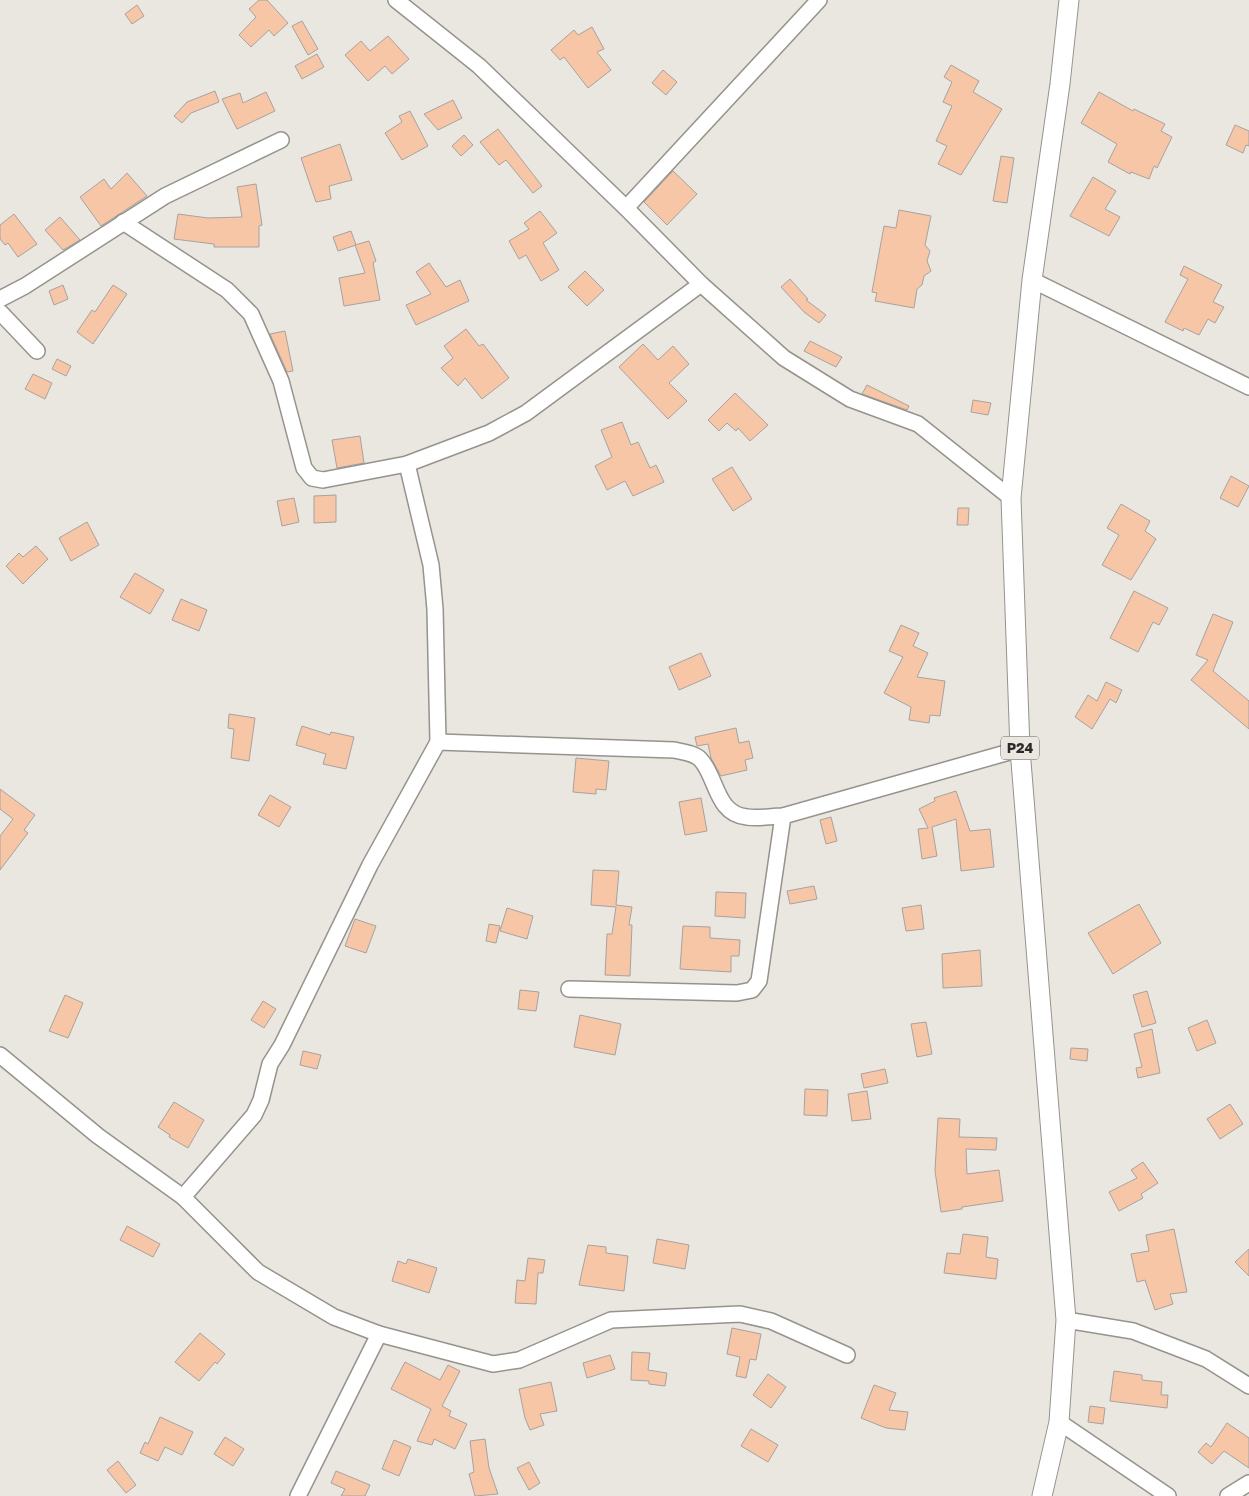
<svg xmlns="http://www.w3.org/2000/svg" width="1249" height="1496" viewBox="0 0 1249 1496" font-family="'Golos Text',sans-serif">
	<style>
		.building { fill: #f7c6a7; stroke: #a8a29e }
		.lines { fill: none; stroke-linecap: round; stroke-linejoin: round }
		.minor-casing { stroke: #96938d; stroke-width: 18 }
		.major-casing { stroke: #96938d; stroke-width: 21 }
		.minor { stroke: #fff; stroke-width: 15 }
		.major { stroke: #fff; stroke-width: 19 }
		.labels { text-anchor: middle; stroke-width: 4; stroke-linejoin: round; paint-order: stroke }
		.shield { fill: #eae6e0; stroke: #64625f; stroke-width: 1 }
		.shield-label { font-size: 14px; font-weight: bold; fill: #2b2a28 }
	</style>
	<rect width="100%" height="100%" fill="#eae6e0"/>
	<g class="building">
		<path d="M259 0H267L288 23 274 36 269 30 251 47 239 35 256 17 249 9Z"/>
		<path d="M137 5 144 16 132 24 125 14Z"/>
		<path d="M302 21 318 49 308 55 292 26Z"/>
		<path d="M592 27 604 49 597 52 611 70 588 88 564 57 560 60 551 50 574 30 578 35Z"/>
		<path d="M388 36 409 59 392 74 385 66 368 81 345 55 361 41 370 51Z"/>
		<path d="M317 54 324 67 302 79 295 66Z"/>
		<path d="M951 65 979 81 973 92 1002 109 961 175 938 164 947 146 936 141 952 106 943 102 952 82 944 77Z"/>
		<path d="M663 70 677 82 666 95 652 83Z"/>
		<path d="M215 91 219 102 191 113 182 123 174 116 187 102Z"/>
		<path d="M266 92 275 111 237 129 222 99 240 93 243 103Z"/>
		<path d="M1099 92 1133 111 1134 109 1165 124 1161 131 1172 137 1157 168 1154 166 1149 179 1131 172 1130 174 1108 162 1117 144 1081 123Z"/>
		<path d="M453 100 462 118 438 130 424 114Z"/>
		<path d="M410 111 428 146 402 160 385 133 402 122 399 116Z"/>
		<path d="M1235 125 1249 131V146L1246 145 1243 153 1226 145Z"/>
		<path d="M498 129 542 186 533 193 506 160 499 165 480 142Z"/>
		<path d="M464 135 473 145 461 156 452 146Z"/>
		<path d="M340 144 352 180 329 186 331 199 316 202 301 158Z"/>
		<path d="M1001 156 1014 158 1007 203 993 201Z"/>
		<path d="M673 171 697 194 667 225 644 202Z"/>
		<path d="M127 173 147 196 101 226 80 197 104 179 111 189Z"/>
		<path d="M1093 177 1116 191 1105 209 1120 217 1109 236 1070 216Z"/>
		<path d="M256 184 262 225 259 226V247H214V244L174 239 178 214 208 218 242 217 237 187Z"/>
		<path d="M899 210 931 216 925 245 930 251 927 261 931 271 924 276 922 285 917 289 914 308 875 301 877 293 872 292 884 226 896 228Z"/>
		<path d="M540 211 557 233 543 243 559 270 541 281 526 255 519 259 509 241 529 229 524 223Z"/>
		<path d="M14 214 37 244 18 257 8 243 5 245 0 239V225Z"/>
		<path d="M60 217 80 240 63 250 45 230Z"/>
		<path d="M351 231 356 245 338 251 333 237Z"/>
		<path d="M369 241 376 261 373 263 380 300 344 306 339 278 365 273 355 245Z"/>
		<path d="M429 263 446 287 460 280 469 301 416 325 406 305 431 294 416 272Z"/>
		<path d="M1184 266 1222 285 1213 302 1224 307 1215 323 1208 319 1199 335 1184 328 1183 331 1165 322 1188 279 1180 275Z"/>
		<path d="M585 271 604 290 587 306 568 287Z"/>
		<path d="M790 279 808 299 806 300 826 315 819 323 804 312 781 287Z"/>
		<path d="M63 285 68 299 54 305 49 291Z"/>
		<path d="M113 285 127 294 93 344 77 332 92 310 95 312Z"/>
		<path d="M466 329 479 346 483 344 509 378 482 399 465 378 458 386 441 368 453 358 444 346Z"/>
		<path d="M285 331 293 371 287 372 270 334Z"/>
		<path d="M810 341 842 357 836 367 804 351Z"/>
		<path d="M643 344 658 360 673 346 689 364 669 383 687 401 668 419 619 367Z"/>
		<path d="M57 359 71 366 66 376 52 369Z"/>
		<path d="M33 374 52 383 45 399 25 389Z"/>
		<path d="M867 385 909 406 907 410 862 394Z"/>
		<path d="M735 393 768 425 750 441 738 428 736 431 727 423 719 431 708 420Z"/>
		<path d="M973 400 991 403 988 415 971 412Z"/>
		<path d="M622 422 631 445 638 442 650 468 656 465 664 482 633 496 625 481 607 490 595 466 612 457 601 430Z"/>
		<path d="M360 436 364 463 337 468 332 440Z"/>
		<path d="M732 467 752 499 733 511 712 479Z"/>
		<path d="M1231 476 1249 486 1238 507 1220 498Z"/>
		<path d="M336 495V522L314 523V496Z"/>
		<path d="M294 498 299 522 282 526 277 501Z"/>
		<path d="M1121 504 1150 521 1145 531 1156 539 1131 580 1102 565 1119 535 1107 528Z"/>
		<path d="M958 508H969L968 525H957Z"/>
		<path d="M87 522 99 545 71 561 59 538Z"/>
		<path d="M36 546 48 559 23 584 6 566 19 553 23 557Z"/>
		<path d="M135 573 164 590 150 614 120 597Z"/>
		<path d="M1134 591 1168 608 1159 625 1153 622 1138 652 1110 638Z"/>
		<path d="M181 599 207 610 199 631 172 620Z"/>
		<path d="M1213 614 1233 622 1213 671 1249 701V729L1191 680 1208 660 1196 655Z"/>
		<path d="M901 625 919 633 913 646 928 653 917 677 945 681 940 716 930 715 929 723 909 720 911 707 884 693 903 657 889 651Z"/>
		<path d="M701 653 711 676 679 690 669 667Z"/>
		<path d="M1106 682 1122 690 1116 703 1110 699 1092 729 1075 717 1088 695 1097 701Z"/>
		<path d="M229 714 255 718 249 761 231 758 234 729 228 728Z"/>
		<path d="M302 726 330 735 331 732 354 737 346 769 323 764 326 754 296 745Z"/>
		<path d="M736 728 739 743 749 741 753 758 745 760 747 770 721 776 711 758 708 744 697 746 695 737Z"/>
		<path d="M576 758 609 761 606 790 596 789V794L573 792Z"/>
		<path d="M0 789 35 815 24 830 28 833 0 870V836L13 819 0 809Z"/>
		<path d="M956 791 970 831 990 829 994 867 961 871 956 819 932 827 937 856 922 859 918 829 928 828 919 809 935 801 934 798Z"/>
		<path d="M270 795 291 807 279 827 258 815Z"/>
		<path d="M701 798 707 831 685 835 679 802Z"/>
		<path d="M831 817 837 841 826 844 820 820Z"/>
		<path d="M593 870 619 871 616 905 632 907 629 925H632L630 976 605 975 607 934H612L616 907 591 905Z"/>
		<path d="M814 886 817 899 790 904 787 891Z"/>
		<path d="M716 892 746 893 745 918 715 916Z"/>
		<path d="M1139 904 1161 943 1113 974 1088 933Z"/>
		<path d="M921 905 924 929 906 931 902 908Z"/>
		<path d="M507 908 533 916 527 939 500 931Z"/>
		<path d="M355 919 376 926 366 953 345 946Z"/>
		<path d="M489 924 500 926 496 943 486 941Z"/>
		<path d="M683 926 710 927V938L740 940 739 956H731V972L680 969Z"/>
		<path d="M980 950 982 986 943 988 942 954Z"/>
		<path d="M520 990 539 992 536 1011 518 1009Z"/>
		<path d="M1147 991 1156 1023 1142 1027 1133 995Z"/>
		<path d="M65 995 83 1003 68 1038 49 1031Z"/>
		<path d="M263 1001 276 1009 264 1028 251 1020Z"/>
		<path d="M580 1015 621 1024 615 1055 574 1047Z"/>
		<path d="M1207 1020 1216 1043 1197 1051 1188 1028Z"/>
		<path d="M926 1022 932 1054 917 1057 911 1024Z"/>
		<path d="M1152 1029 1160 1073 1138 1078 1136 1068 1142 1067 1134 1034Z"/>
		<path d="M1071 1048 1088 1049 1087 1061 1070 1059Z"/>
		<path d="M303 1051 321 1055 317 1069 300 1065Z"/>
		<path d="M885 1069 888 1083 864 1088 861 1074Z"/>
		<path d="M805 1089 828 1090 827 1116 804 1115Z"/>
		<path d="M867 1091 871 1119 852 1121 848 1094Z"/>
		<path d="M174 1102 204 1120 188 1148 169 1137 170 1135 158 1127Z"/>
		<path d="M1230 1104 1243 1124 1220 1139 1207 1119Z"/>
		<path d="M938 1118 960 1119 959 1137 997 1138 996 1150 966 1149 967 1174 999 1170 1003 1201 962 1207V1209L941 1212 935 1171Z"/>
		<path d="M1143 1162 1158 1183 1141 1194 1143 1198 1119 1211 1109 1192 1137 1178 1131 1170Z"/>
		<path d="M127 1226 160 1244 153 1257 120 1240Z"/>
		<path d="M1174 1229 1187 1292 1170 1294 1173 1304 1155 1310 1145 1280 1137 1282 1131 1254 1149 1251 1146 1235Z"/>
		<path d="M963 1234 988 1237 986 1257 998 1259 996 1279 944 1273 947 1253 960 1254Z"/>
		<path d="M657 1239 689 1245 685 1269 653 1263Z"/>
		<path d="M588 1245 606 1247V1253L628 1256 624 1291 579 1285Z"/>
		<path d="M1249 1249V1276L1235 1262Z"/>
		<path d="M528 1258 545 1260 543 1273H538L536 1304 515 1303 517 1280 525 1281Z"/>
		<path d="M408 1259 437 1268 429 1293 392 1281 398 1261 406 1264Z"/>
		<path d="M732 1328 761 1334 756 1360 750 1359 746 1378 736 1376 740 1357 727 1354Z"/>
		<path d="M200 1333 225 1354 217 1364 215 1362 199 1381 175 1362Z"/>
		<path d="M632 1352 650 1353 648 1370 667 1373 665 1386 649 1384V1381L631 1380Z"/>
		<path d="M610 1355 615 1369 587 1378 583 1363Z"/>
		<path d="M405 1362 440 1380 448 1365 460 1371 442 1406 451 1411 449 1416 467 1424 455 1449 434 1439 432 1445 417 1441 431 1409 391 1389Z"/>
		<path d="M1114 1371 1142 1375V1380L1162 1382 1161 1395H1168L1167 1408 1110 1401Z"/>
		<path d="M768 1374 786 1387 771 1408 753 1395Z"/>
		<path d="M551 1382 557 1411 540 1414 544 1425 530 1430 525 1418 519 1389Z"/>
		<path d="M874 1385 896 1393 889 1410 908 1412 905 1430 886 1428 861 1418Z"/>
		<path d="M1090 1406 1105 1408 1103 1424 1088 1422Z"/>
		<path d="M160 1417 193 1432 182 1455 165 1447 158 1461 140 1453 145 1442 148 1444Z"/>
		<path d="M1227 1423 1249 1438V1468L1224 1451 1212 1464 1198 1452 1206 1443 1211 1447Z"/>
		<path d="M751 1429 778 1445 768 1462 741 1446Z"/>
		<path d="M225 1437 244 1449 233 1466 214 1454Z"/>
		<path d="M485 1439 489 1468 498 1494 475 1496 469 1474 474 1472 470 1441Z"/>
		<path d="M394 1440 411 1447 399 1476 382 1469Z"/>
		<path d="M118 1461 136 1485 126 1493 107 1470Z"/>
		<path d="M529 1462 540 1483 529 1490 517 1468Z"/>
		<path d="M336 1471 370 1485 365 1496H341L345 1489 331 1483Z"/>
	</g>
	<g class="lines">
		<defs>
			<g id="minor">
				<path d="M396 0 479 66 626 208 701 284 784 358 850 399 918 424 1011 498"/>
				<path d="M626 208 819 0"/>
				<path d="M123 222 227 290 251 314 281 381 304 468 312 478 323 480 407 464 489 433 526 413 701 284"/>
				<path d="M1032 280 1249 387"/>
				<path d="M0 299 25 286 165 196 281 140"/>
				<path d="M0 312 37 351"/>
				<path d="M438 742 674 750C682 752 694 753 700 759 717 776 715 814 747 817 758 819 771 816 783 816L1020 749"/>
				<path d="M569 989 737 993 752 990 759 981 783 816"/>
				<path d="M0 1055 98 1136 183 1197 258 1272 334 1317 379 1334 493 1364 519 1360 611 1320 740 1314 771 1321 847 1355"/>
				<path d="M183 1197 254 1115 261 1100 270 1064 282 1045 370 865 438 742 435 609 431 565 407 464"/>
				<path d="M1066 1320 1133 1331 1206 1359 1249 1386"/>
				<path d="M1059 1422 1168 1496"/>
				<path d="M298 1496 379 1334"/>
				<path d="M1228 1496 1249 1483"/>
			</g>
			<path id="major" d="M1042 1496 1059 1422 1066 1320 1020 749 1011 498 1032 280 1060 84 1069 0"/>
		</defs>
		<use href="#minor" class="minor-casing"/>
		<use href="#major" class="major-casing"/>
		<use href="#minor" class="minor"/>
		<use href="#major" class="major"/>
	</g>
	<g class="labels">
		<rect class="shield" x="1001" y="736.5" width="38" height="23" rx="4"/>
		<g class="shield-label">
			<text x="1020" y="753">P24</text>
		</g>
	</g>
</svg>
